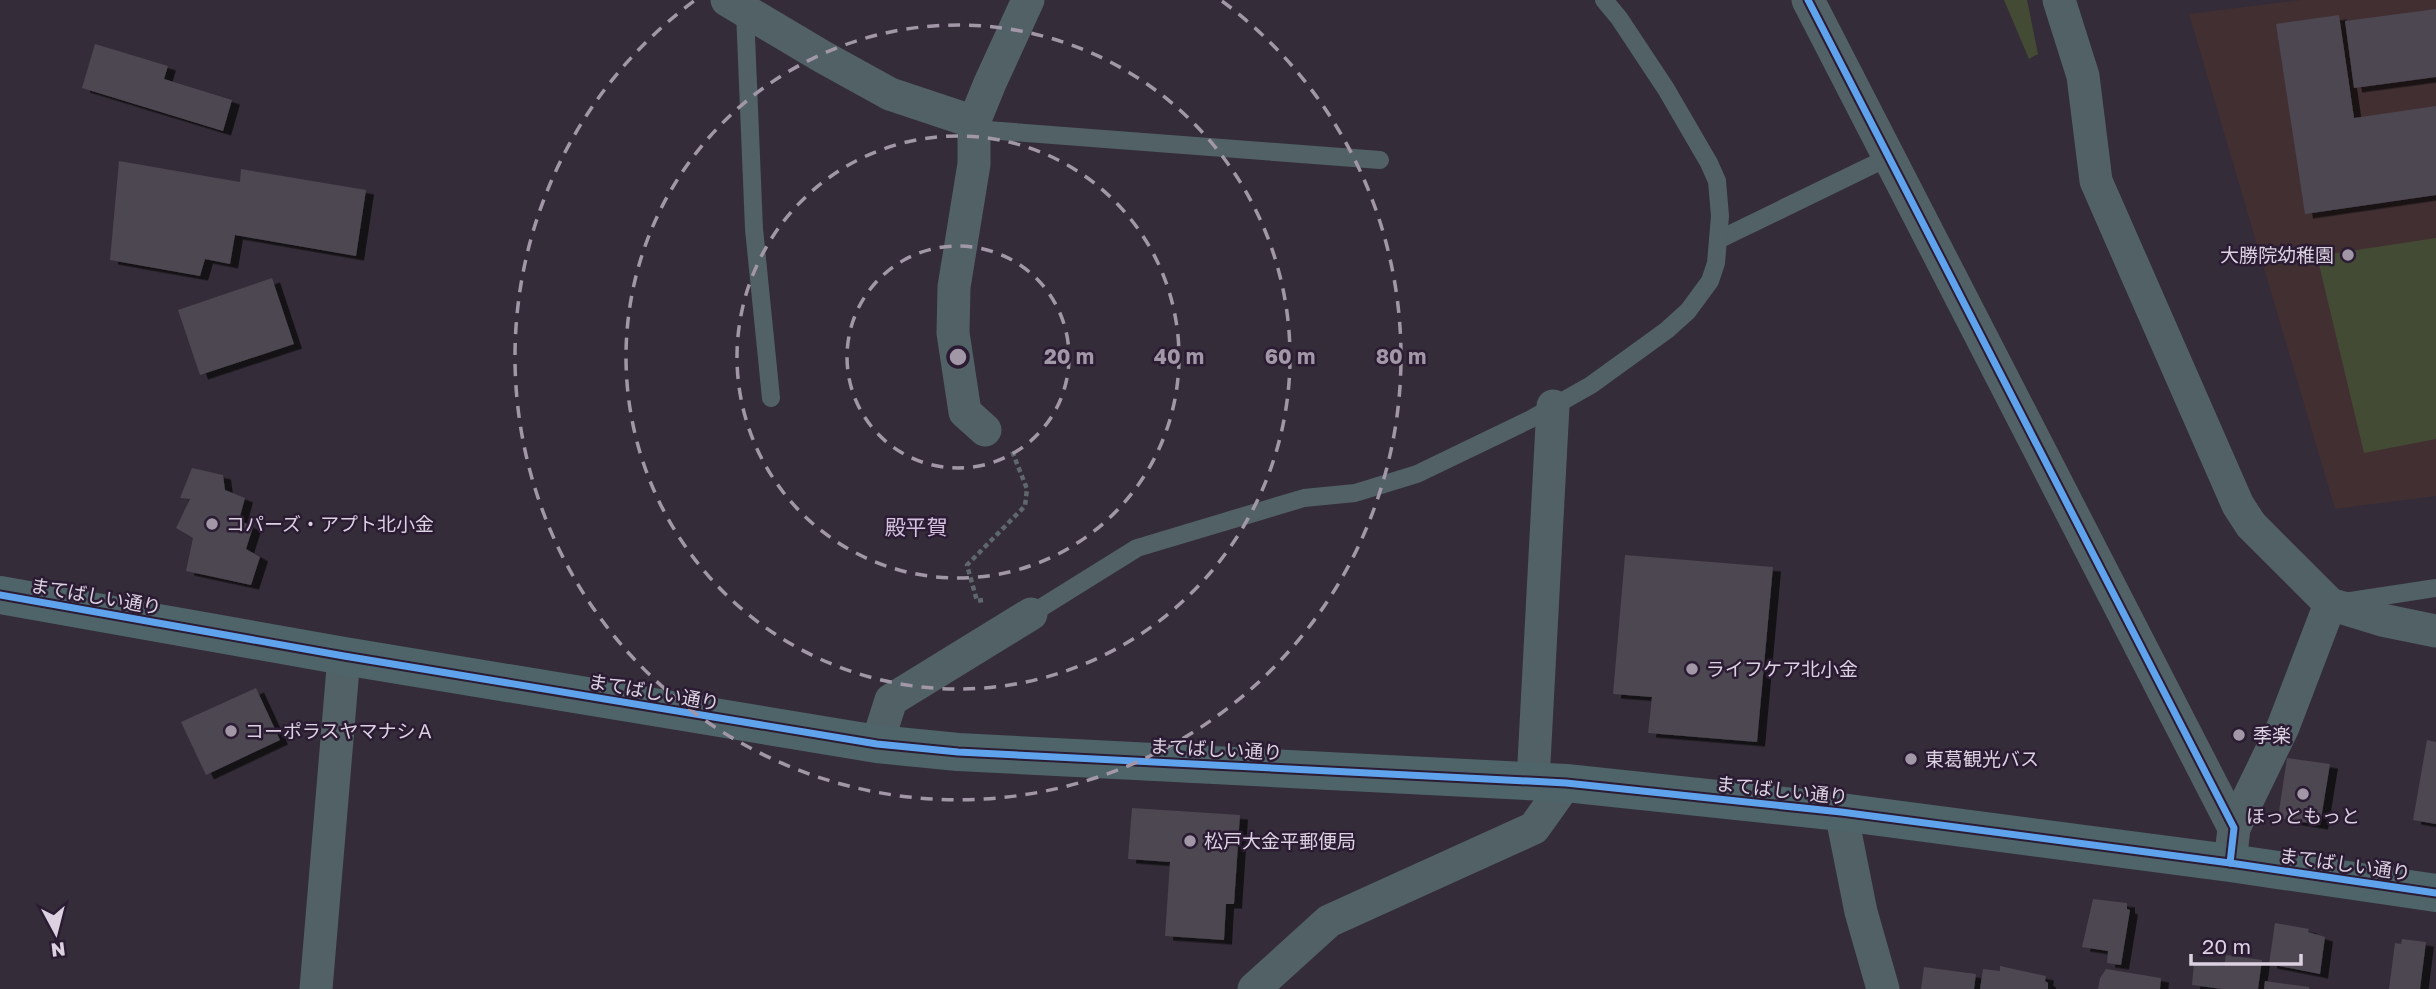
<svg xmlns="http://www.w3.org/2000/svg" width="2436" height="989" viewBox="0 0 2436 989" font-family="'Golos Text','Noto Sans JP',sans-serif">
	<style>
		.education { fill: #412f32 }
		.green { fill: #444b34 }
		.building { fill: #4d4651; filter: url(#shadow) }
		.lines { fill: none; stroke-linecap: round; stroke-linejoin: round }
		.path { stroke: #5e676c; stroke-width: 4.5; stroke-dasharray: 5 3.5; stroke-linecap: butt }
		.lane { stroke: #516166; stroke-width: 18 }
		.street { stroke: #516166; stroke-width: 33 }
		.secondary { stroke: #4e6468; stroke-width: 38 }
		.cycleway-casing { stroke: #2b1c34; stroke-width: 11 }
		.cycleway { stroke: #60a3ed; stroke-width: 7 }
		.ring { fill: none; stroke: #a197a6; stroke-width: 3.5; stroke-dasharray: 12 9 }
		.poi-dot { fill: #a197a6; stroke: #2b1c34; stroke-width: 2.5 }
		.labels { text-anchor: middle; stroke-width: 5; stroke-linejoin: round; paint-order: stroke }
		.poi-label { font-size: 19px; fill: #dbd1e1; stroke: #2b1c34; text-anchor: start }
		.street-label { font-size: 19px; fill: #dbd1e1; stroke: #2b1c34 }
		.neighbourhood-label { font-size: 21px; fill: #d4c1e0; stroke: #2b1c34 }
		.centre { fill: #a197a6; stroke: #2b1c34; stroke-width: 3.5 }
		.ring-label { font-size: 21px; text-anchor: middle; font-weight: bold; fill: #a197a6; stroke: #2b1c34; stroke-width: 5; stroke-linejoin: round; paint-order: stroke }
	</style>
	<defs>
		<filter id="shadow"><feDropShadow dx="8" dy="4.5" stdDeviation="0" flood-color="#0009"/></filter>
	</defs>
	<rect width="100%" height="100%" fill="#342c38"/>
	<path class="education" d="M2300 0H2436V496L2335 509 2189 14Z"/>
	<g class="green">
		<path d="M2004 0H2027L2038 54 2029 59Z"/>
		<path d="M2436 238V439L2364 453 2317 256Z"/>
	</g>
	<g class="building">
		<path d="M2436 9V77L2354 88 2345 21Z"/>
		<path d="M2339 15 2354 118 2436 106V195L2305 214 2276 24Z"/>
		<path d="M95 44 168 66 164 79 232 100 223 131 82 88Z"/>
		<path d="M119 161 240 182 241 169 366 190 356 256 235 235 230 264 205 259 200 276 110 260Z"/>
		<path d="M272 278 294 344 200 375 178 310Z"/>
		<path d="M192 468 223 475 225 490 245 498 239 520 253 527 246 549 260 557 251 585 186 571 193 538 176 528 190 499 180 498Z"/>
		<path d="M1625 555 1773 567 1757 742 1648 733 1652 697 1613 694Z"/>
		<path d="M256 688 280 740 206 775 181 722Z"/>
		<path d="M2427 740 2436 742V824L2413 820Z"/>
		<path d="M2287 758 2330 764 2320 825 2278 818Z"/>
		<path d="M1132 808 1240 815 1234 904H1226L1224 940 1165 936 1170 862 1128 859Z"/>
		<path d="M2093 899 2127 903V909L2130 910 2121 965 2107 963 2108 951 2082 947Z"/>
		<path d="M2275 923 2309 929 2308 932 2325 937 2320 974 2269 964Z"/>
		<path d="M2402 939 2426 942 2420 989H2389L2395 943 2401 944Z"/>
		<path d="M2226 955 2262 960 2258 989H2222L2192 985 2194 962 2224 966Z"/>
		<path d="M2000 966 2046 976 2045 981 2048 983V989H1980L1983 969 2000 971Z"/>
		<path d="M1924 967 1976 974 1974 989H1921Z"/>
		<path d="M2106 969 2161 978 2160 989H2098L2100 978Z"/>
		<path d="M2265 981 2309 987V989H2264Z"/>
	</g>
	<g class="lines">
		<path class="path" d="M983 600 977 601 967 565 1025 506 1027 489 1012 451"/>
		<g class="lane">
			<path d="M745 12 754 229 771 398"/>
			<path d="M974 129 1380 160"/>
			<path d="M1718 240 1889 157"/>
			<path d="M2344 602 2436 588"/>
			<path d="M1031 614 1137 548 1304 498 1355 493 1417 474 1531 419 1591 385 1667 330 1688 311 1710 281 1716 263 1720 216 1717 181 1709 163 1666 89 1619 18 1604 0"/>
		</g>
		<g class="street">
			<path d="M727 0 823 57 890 94 974 122"/>
			<path d="M1808 0 2234 828 2230 863"/>
			<path d="M2059 0 2083 76 2096 181 2238 505 2251 525 2330 604 2382 620 2436 631"/>
			<path d="M985 430 965 412 953 333 954 287 974 164V122L990 83 1028 0"/>
			<path d="M877 744 891 700 1031 614"/>
			<path d="M1533 781 1553 406"/>
			<path d="M1841 812 1861 912 1883 989"/>
			<path d="M2234 828 2283 727 2330 604"/>
			<path d="M316 989 344 656"/>
			<path d="M1254 989 1329 921 1534 828 1566 783"/>
		</g>
		<path class="secondary" d="M0 595 344 656 877 744 958 752 1566 783 1841 812 2230 863 2436 893"/>
		<defs>
			<g id="cycleway">
				<path d="M1808 0 2234 828 2230 863"/>
				<path d="M0 595 344 656 877 744 958 752 1566 783 1841 812 2230 863 2436 893"/>
			</g>
		</defs>
		<use href="#cycleway" class="cycleway-casing"/>
		<use href="#cycleway" class="cycleway"/>
	</g>
	<g class="ring">
		<circle cx="958" cy="357" r="111"/>
		<circle cx="958" cy="357" r="221"/>
		<circle cx="958" cy="357" r="332"/>
		<path d="M1222 1A443 443 0 1 1 694 1"/>
	</g>
	<g class="poi-dot">
		<circle cx="2348" cy="255" r="7"/>
		<circle cx="212" cy="524" r="7"/>
		<circle cx="1692" cy="669" r="7"/>
		<circle cx="231" cy="731" r="7"/>
		<circle cx="2239" cy="735" r="7"/>
		<circle cx="1911" cy="759" r="7"/>
		<circle cx="2303" cy="794" r="7"/>
		<circle cx="1190" cy="841" r="7"/>
	</g>
	<g class="labels">
		<g class="poi-label">
			<text x="2334" y="262" text-anchor="end">大勝院幼稚園</text>
			<text x="226" y="531">コパーズ・アプト北小金</text>
			<text x="1706" y="676">ライフケア北小金</text>
			<text x="245" y="738">コーポラスヤマナシＡ</text>
			<text x="2253" y="742">季楽</text>
			<text x="1925" y="766">東葛観光バス</text>
			<text x="2303" y="823" text-anchor="middle">ほっともっと</text>
			<text x="1204" y="848">松戸大金平郵便局</text>
		</g>
		<g class="street-label">
			<text transform="translate(96 596) rotate(10)" y="7">まてばしい通り</text>
			<text transform="translate(654 692) rotate(10)" y="7">まてばしい通り</text>
			<text transform="translate(1216 749) rotate(3)" y="7">まてばしい通り</text>
			<text transform="translate(1782 790) rotate(6)" y="7">まてばしい通り</text>
			<text transform="translate(2345 864) rotate(8)" y="7">まてばしい通り</text>
		</g>
		<g class="neighbourhood-label">
			<text x="916" y="535">殿平賀</text>
		</g>
	</g>
	<circle cx="958" cy="357" r="10" class="centre"/>
	<g class="ring-label">
		<text x="1069" y="364">20 m</text>
		<text x="1179" y="364">40 m</text>
		<text x="1290" y="364">60 m</text>
		<text x="1401" y="364">80 m</text>
	</g>
	<g transform="translate(56 933) rotate(173)" stroke="#2b1c34" stroke-width="5" paint-order="stroke">
	<path d="M0-5L12 26L0 18L-12 26Z" fill="#dbd1e1"/>
	<text y="-10" font-size="19" font-weight="bold" text-anchor="middle" fill="#dbd1e1">N</text>
	</g>
	<path d="M2191 954v10h110v-10" fill="none" stroke="#dbd1e1" stroke-width="3.5"/>
	<text x="2202" y="954" font-size="21" fill="#dbd1e1" stroke="#2b1c34" stroke-width="5" paint-order="stroke">20 m</text>
</svg>
